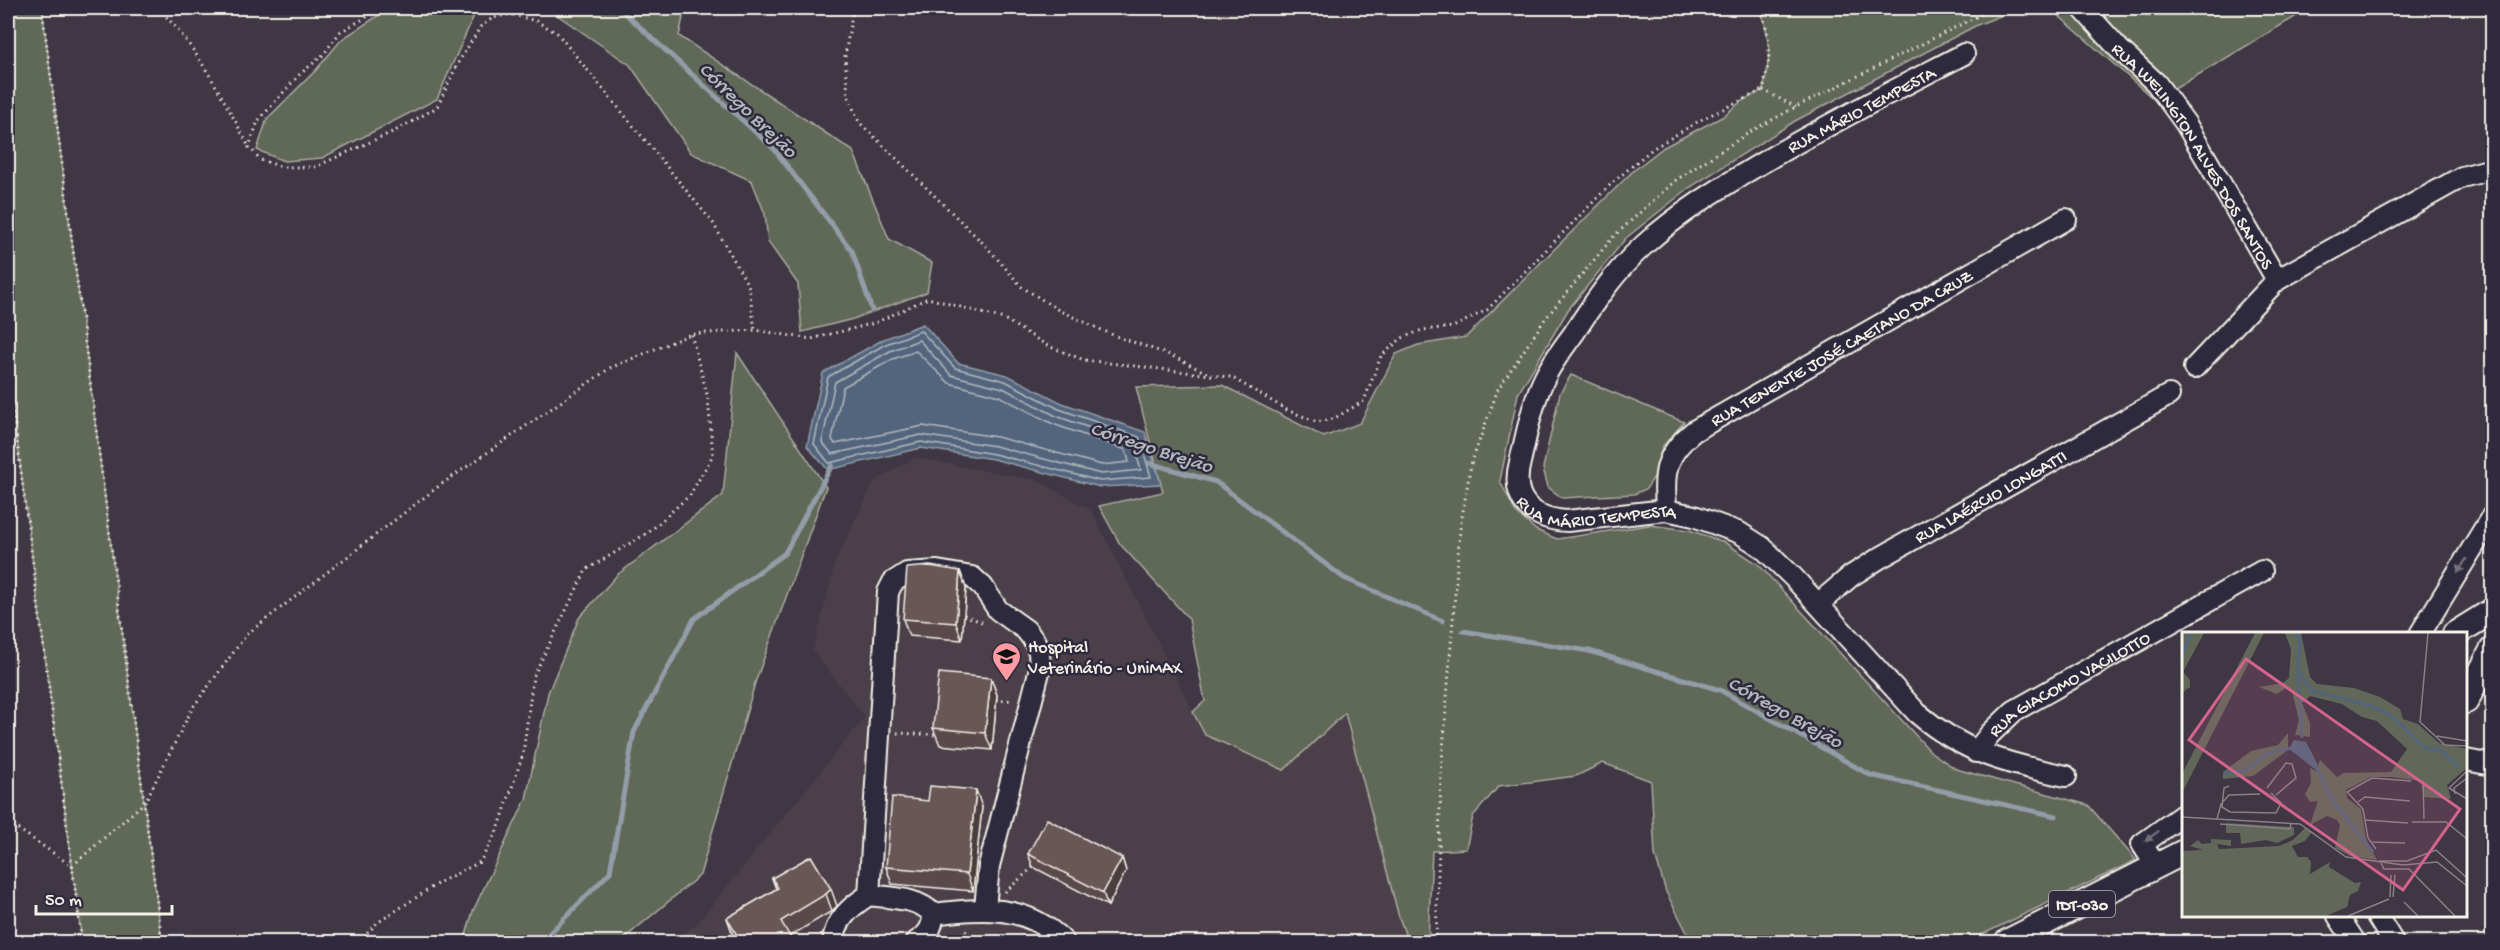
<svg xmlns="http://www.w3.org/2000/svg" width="2500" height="950" viewBox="0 0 2500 950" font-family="'Gochi Hand',sans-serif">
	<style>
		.built { fill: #4c404a }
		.green { fill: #616759; stroke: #aaaca0; stroke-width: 1.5 }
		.water { fill: #52657d; stroke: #939da8; stroke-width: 1.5 }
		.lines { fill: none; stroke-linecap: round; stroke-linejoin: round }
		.shore { stroke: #b3b9bd; stroke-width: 1.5 }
		.stream { stroke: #939da8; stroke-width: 5 }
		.minor-casing { stroke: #f4f1e8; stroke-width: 24 }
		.major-casing { stroke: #f4f1e8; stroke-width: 28 }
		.path { stroke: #f4f1e8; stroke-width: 3; stroke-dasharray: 1.5 4.5; stroke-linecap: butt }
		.minor { stroke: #2f2a3d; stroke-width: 20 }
		.major { stroke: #2f2a3d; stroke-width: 24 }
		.wall { fill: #5a4a4b; stroke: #f4f1e8; stroke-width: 1.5 }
		.shaded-wall { fill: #4a3c3d; stroke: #f4f1e8; stroke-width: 1.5 }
		.building { fill: #695657; stroke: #f4f1e8; stroke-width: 1.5 }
		.oneway { fill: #747079 }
		.labels { text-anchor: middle; stroke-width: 5; stroke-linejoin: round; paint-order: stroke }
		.shield { fill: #2f2a3d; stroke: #b9b5b5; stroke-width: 1.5 }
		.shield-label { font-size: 16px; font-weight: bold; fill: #f4f1e8 }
		.street-label { font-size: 18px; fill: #f4f1e8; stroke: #2f2a3d }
		.poi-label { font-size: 18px; fill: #f4f1e8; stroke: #2f2a3d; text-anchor: start }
		.water-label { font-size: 20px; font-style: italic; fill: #b3b9bd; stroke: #2f2a3d }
		.inset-river { fill: none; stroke: #52657d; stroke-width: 3 }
		.inset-road { fill: none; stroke: #888186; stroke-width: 1.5 }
		.view { fill: #d4648c; fill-opacity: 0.15; stroke: #d4648c; stroke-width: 3 }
		.inset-edge { fill: none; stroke: #f4f1e8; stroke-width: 3 }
	</style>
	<rect width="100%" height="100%" fill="#403745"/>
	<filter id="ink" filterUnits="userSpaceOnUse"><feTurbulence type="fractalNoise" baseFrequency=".0167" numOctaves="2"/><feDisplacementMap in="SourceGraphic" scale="12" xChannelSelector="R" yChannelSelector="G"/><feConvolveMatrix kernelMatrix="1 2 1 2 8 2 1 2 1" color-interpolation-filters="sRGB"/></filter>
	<g filter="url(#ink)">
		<path class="built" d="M915 458 1036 480 1091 510 1205 735 1345 712 1399 917 1408 942H670L695 926 865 717 813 651 836 560 874 482Z"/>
		<g class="green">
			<path d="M8 8H42L162 942H82L8 371Z"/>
			<path d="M390 8H488L476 11 437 99 322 158 284 161 257 150 267 119 316 70 342 39Z"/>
			<path d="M547 8H685L679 36 853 151 889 239 932 263 927 292 853 319 802 332 798 284 768 242 765 214 752 181 691 153 630 65Z"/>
			<path d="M1760 8H2020L1977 25 1795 121 1689 188 1626 238 1568 310 1518 394 1500 481 1516 513 1536 530 1557 539 1649 525 1689 530 1724 542 1758 564 1931 752 1956 769 2088 805 2136 860 1967 942H1692L1666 892 1655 855 1651 781 1603 763 1576 776 1499 786 1473 816 1466 849 1432 851 1428 942H1408L1399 917 1345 713 1284 770 1205 735 1193 712 1205 701 1189 619 1120 544 1099 506 1163 492 1136 387 1222 385 1324 437 1360 423 1396 354 1418 345 1466 337 1633 171 1664 147 1722 117 1742 101 1763 90C1771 57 1771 40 1760 8Z"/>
			<path d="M2050 8H2310L2176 88 2157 102Z"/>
			<path d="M737 353 826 487 755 683 700 875 620 942H464L473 911 526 799 548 693 579 618 617 575 723 495Z"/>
			<path d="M1571 375 1684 422 1662 447 1656 474 1646 489 1634 494 1562 498 1548 487 1543 468 1560 393Z"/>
		</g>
		<path class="water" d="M923 324 958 363 1007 375 1062 403 1145 432 1161 484 1100 487 993 459 921 448 828 470 807 446 823 373 884 339Z"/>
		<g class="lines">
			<g class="shore">
				<path d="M921 331 955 368 1005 381 1059 409 1139 437 1151 477 1100 481 994 454 921 442 829 463 814 444 828 377 886 344Z"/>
				<path d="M919 340 951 375 1003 388 1056 416 1133 443 1141 470 1101 474 995 446 921 435 832 454 822 442 835 382 890 351Z"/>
				<path d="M916 351 949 383 999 396 1053 424 1126 450 1129 462 1102 465 997 437 923 426 835 444 832 439 843 387 893 359Z"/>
			</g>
			<g class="stream">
				<path d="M619 8 774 149 852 251 872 310"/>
				<path d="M1149 463 1216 482 1344 578 1443 621"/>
				<path d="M1463 631 1589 651 1720 690 1870 775 2056 816"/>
				<path d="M541 942 610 872 634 732 694 619 785 553 832 465"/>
			</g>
			<defs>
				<g id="minor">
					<path id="s1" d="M2082 8 2119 49 2156 83 2186 124 2277 280"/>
					<path id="s2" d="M1964 54C1895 90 1826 125 1760 164 1720 188 1679 213 1644 245 1616 270 1594 302 1574 333 1564 347 1553 361 1546 375 1532 402 1527 433 1520 462 1510 500 1532 519 1567 521L1666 510 1694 516 1740 533 1762 547 1793 577 1917 713C1964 753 2007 764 2066 776"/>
					<path d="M2194 368 2277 280 2462 177 2492 169"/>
					<path id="s3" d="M1666 510C1664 473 1663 456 1694 431L2066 219"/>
					<path id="s4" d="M1818 604 1851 576 1878 559 2169 395"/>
					<path d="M2420 634 2492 516"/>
					<path id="s5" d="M1976 752 1990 734 2014 711 2262 571"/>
					<path d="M2466 760 2492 765"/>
					<path d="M2156 866 2142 844 2184 814"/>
					<path d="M869 895 888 592 893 582 907 573 937 571 972 577 983 587 998 610 1026 630 1035 642 1039 652 1040 668 989 866 985 908"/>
					<path d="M933 914C982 908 1026 903 1064 942"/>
					<path d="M2338 916 2355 942"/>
					<path d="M2377 916 2393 942"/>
					<path d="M833 942C835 920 851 906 869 895 890 898 918 897 933 914 933 929 927 935 916 942"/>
				</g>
				<g id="major">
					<path d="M2455 634 2492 611"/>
					<path d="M2466 701 2492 650"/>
					<path d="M2007 942 2184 852"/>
				</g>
			</defs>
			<use href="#minor" class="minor-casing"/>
			<use href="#major" class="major-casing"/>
			<g class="path">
				<path d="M42 8 162 942"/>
				<path d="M158 8C198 48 223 98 249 147"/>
				<path d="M383 8 340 32 323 55 299 75 258 121 249 147 261 160 282 167H315L399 129 437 107 458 63 481 26 493 18 510 14 536 21 557 33 713 223 749 287 755 330"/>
				<path d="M853 8 845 56 848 96 859 122 986 246 1022 287 1060 311 1113 335 1170 355 1211 375 1231 377 1287 410 1317 422 1333 419 1364 401 1381 356 1402 338 1422 330 1453 327 1487 310 1610 185 1652 149 1704 118 1763 90C1771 56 1772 41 1760 8"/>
				<path d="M1763 90 1796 107"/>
				<path d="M8 371 82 942"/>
				<path d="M964 615 984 623"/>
				<path d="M996 701 1012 700"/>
				<path d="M897 733 939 735"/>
				<path d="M8 822 72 866 145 802 193 707 247 634 439 486 610 368 691 334 755 330 811 339 875 323 928 298 1004 319 1048 346 1084 360 1211 375"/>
				<path d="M1005 892 1033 867"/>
				<path d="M968 936 992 942"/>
				<path d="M359 942 377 923 440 882 480 862 499 827 523 754 533 677 586 570 649 532 690 495 713 455 708 398 691 334"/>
				<path d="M962 942 967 936 965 929"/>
				<path d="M1436 942 1441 775 1460 529 1471 464 1498 389 1545 319 1614 236 1676 180 1753 130 1796 107 1994 8"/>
			</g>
			<use href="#minor" class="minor"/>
			<use href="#major" class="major"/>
		</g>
		<g class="wall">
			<path d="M960 571 966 588 962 640 909 636 903 619Z"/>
			<path d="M991 678 997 695 992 750 940 745 933 728Z"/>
			<path d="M928 801 982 807 973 891 892 884 886 867Z"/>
			<path d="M1028 854 1122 858 1126 871 1108 906 1033 867Z"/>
			<path d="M811 856 837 906 832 911 790 936 793 942H737L733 935 727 918 776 889 772 878Z"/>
		</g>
		<g class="shaded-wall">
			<path d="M960 571 966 588 962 640 956 623Z"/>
			<path d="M991 678 997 695 992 750 985 733Z"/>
			<path d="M976 790 982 807 973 891 967 874Z"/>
			<path d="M1122 858 1126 871 1108 906 1103 893Z"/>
			<path d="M831 889 837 906 832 911 826 894Z"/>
		</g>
		<g class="building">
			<path d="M930 566 960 571 956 623 903 619 907 568Z"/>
			<path d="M939 673 991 678 985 733 933 728Z"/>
			<path d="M930 786 976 790 967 874 886 867 892 797 928 801Z"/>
			<path d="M1047 819 1122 858 1103 893 1028 854Z"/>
			<path d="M811 856 831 889 826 894 781 921 793 942H741L727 918 778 888 772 878Z"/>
		</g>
		<defs><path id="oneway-solid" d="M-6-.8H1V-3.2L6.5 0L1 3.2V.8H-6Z" transform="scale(1.5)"/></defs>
		<g class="oneway">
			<use href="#oneway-solid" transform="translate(2462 566) rotate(122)"/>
			<use href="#oneway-solid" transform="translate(2152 836) rotate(143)"/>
		</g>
	</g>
	<defs>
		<symbol id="university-pin" viewBox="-11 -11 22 30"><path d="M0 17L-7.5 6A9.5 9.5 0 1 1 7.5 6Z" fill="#ff9aa2" stroke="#2f2a3d"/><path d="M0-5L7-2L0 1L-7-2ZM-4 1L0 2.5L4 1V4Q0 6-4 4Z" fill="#111"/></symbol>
	</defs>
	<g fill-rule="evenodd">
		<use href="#university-pin" x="990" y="640" width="33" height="45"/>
	</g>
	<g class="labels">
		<rect class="shield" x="2049" y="891" width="66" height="26" rx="4.5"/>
		<g class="shield-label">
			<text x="2082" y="910">IDT-030</text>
		</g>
		<g class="street-label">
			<text transform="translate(1861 109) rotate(-28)" y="6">RUA MÁRIO TEMPESTA</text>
			<text dy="6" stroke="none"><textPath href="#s1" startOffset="186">RUA WELINGTON ALVES DOS SANTOS</textPath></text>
			<text dy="6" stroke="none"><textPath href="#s3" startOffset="258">RUA TENENTE JOSÉ CAETANO DA CRUZ</textPath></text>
			<text dy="6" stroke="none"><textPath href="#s4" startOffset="204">RUA LAÉRCIO LONGATTI</textPath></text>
			<text dy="6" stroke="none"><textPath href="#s2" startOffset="746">RUA MÁRIO TEMPESTA</textPath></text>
			<text dy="6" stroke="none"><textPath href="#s5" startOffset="117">RUA GIACOMO VACILOTTO</textPath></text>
		</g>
		<g class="poi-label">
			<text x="1028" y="652">Hospital<tspan x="1028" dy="21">Veterinário - UniMAX</tspan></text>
		</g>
		<g class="water-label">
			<text transform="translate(749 109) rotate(44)" y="7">Córrego Brejão</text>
			<text transform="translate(1152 446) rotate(18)" y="7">Córrego Brejão</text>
			<text transform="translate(1786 711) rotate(29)" y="7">Córrego Brejão</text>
		</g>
	</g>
	<g transform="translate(2182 632)">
		<rect width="285" height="285" fill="#403745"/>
		<path d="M0 1H22L1 40 8 48V55L1 60ZM73 1H82L0 161V142ZM103 1H119L128 45 135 52 172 56 198 65 218 77 221 87 236 92 257 111 285 117V136L265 153 269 167 242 165 239 149 210 145H189L164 158 165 166 179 177 184 207 195 228 168 224 153 216 158 193 155 188 145 184 128 193 136 169 128 170 123 162 129 151 128 136 134 139 138 128 155 145 162 141 209 140 225 117 195 89 180 85 160 72 128 64 120 71 128 91V105L113 103 117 88 110 59 104 56 95 62 77 55 101 51 107 46 109 17ZM106 101V118L71 144 41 147V140L69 119 96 113ZM44 191 112 195V203L95 211 84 208 59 212 58 201H44ZM123 196 130 200 123 209 110 214 116 225H125L129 230 128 242 148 230 147 235 173 251 179 250 176 259 168 263 165 275 144 284H0V219L97 214 111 208ZM29 207 49 208V214L35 212 37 217 21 218 8 214 16 208 20 212 29 211Z" fill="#616759"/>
		<path d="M112 108 124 110 136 133 134 138 107 117Z" fill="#52657d"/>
		<path class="inset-river" d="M114 1 118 7 116 37M0 23 9 1M116 38 128 58 186 73 208 83 243 116 258 118 277 135M116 42 120 106M135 136 150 167M42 142 64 138 86 121 109 116M151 169 191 220"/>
		<path class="inset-road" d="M246 1 238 90 263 113 285 114M255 104 285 109M285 139 267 156 285 167M241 149 242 187M47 154 42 156 40 175 48 180 94 181 99 171 89 161M85 156 104 131 110 132 114 146 94 163M273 162 272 156 285 146M176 170 183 165 228 169M0 185 118 192 164 225 221 233 255 230 285 254M35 187 39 172 47 163 78 162M183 188 226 191M230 190H264L285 207M38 192 108 197 109 191M188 210 223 211M194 217 186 206 181 177 165 160 190 146 229 149M197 229H225L254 218 285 246M199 231 202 237H227L273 284M208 265 209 243M211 265 213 243M222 270 236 284M166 284 207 267"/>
		<path class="view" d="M64 27 278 177 221 258 7 108Z"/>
		<rect width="285" height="285" class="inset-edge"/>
	</g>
	<rect width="2500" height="950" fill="none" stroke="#2f2a3d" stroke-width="30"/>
	<rect x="15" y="15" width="2470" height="920" fill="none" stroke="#f4f1e8" stroke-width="2" filter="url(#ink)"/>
	<path d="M36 905v9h136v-9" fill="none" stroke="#f4f1e8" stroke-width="3"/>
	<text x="45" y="905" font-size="18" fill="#f4f1e8" stroke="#2f2a3d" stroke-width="4.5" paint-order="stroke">50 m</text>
</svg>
